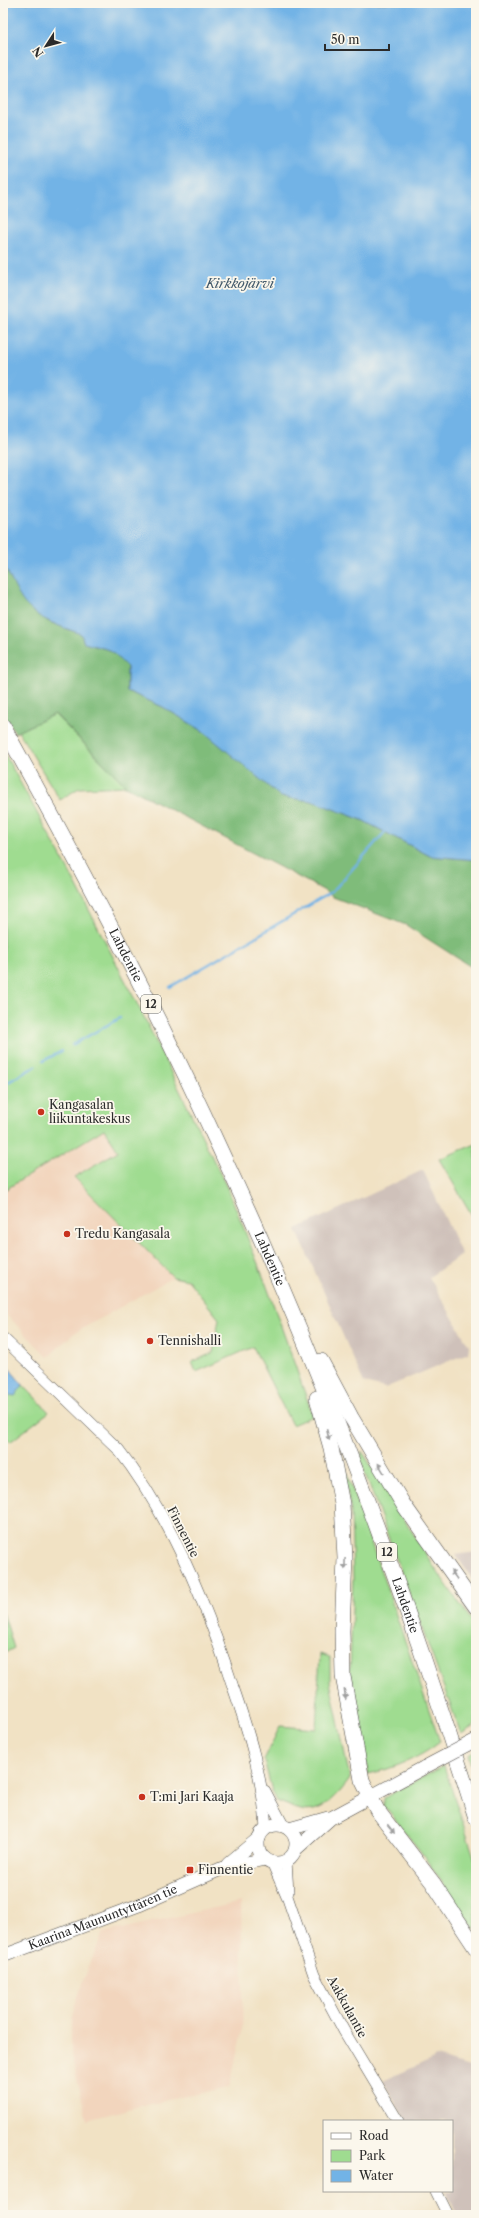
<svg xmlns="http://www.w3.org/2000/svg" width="479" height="2218" viewBox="0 0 479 2218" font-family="'Libre Caslon Text',serif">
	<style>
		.built { fill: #f2d5bd }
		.industrial { fill: #cfc1ba }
		.green { fill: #9fdc90; stroke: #65845e }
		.forest { fill: #7fbc7a; stroke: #557452 }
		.water { fill: #72b3e6; stroke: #4e6f88 }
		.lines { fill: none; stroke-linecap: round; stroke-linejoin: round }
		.stream { stroke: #72b3e6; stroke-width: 2.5 }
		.tertiary-casing { stroke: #494642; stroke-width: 12 }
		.secondary-casing { stroke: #494642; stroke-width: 14 }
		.trunk-casing { stroke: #494642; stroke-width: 16 }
		.tertiary { stroke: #fff; stroke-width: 11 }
		.secondary { stroke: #fff; stroke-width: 13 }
		.trunk { stroke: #fff; stroke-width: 15 }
		.secondary-bridge-casing { stroke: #494642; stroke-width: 14; stroke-linecap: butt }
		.secondary-bridge { stroke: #fff; stroke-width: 13 }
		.oneway { fill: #a0a0a0 }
		.poi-dot { fill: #c8321e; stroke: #fbf7ec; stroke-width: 1.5 }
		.labels { text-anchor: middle; stroke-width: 3.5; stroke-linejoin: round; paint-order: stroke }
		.shield { fill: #fbf7ec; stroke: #696865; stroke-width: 1 }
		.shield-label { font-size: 11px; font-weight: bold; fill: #2b2b2b }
		.street-label { font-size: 12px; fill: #2b2b2b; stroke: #fbf7ec }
		.poi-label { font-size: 12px; fill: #2b2b2b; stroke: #fbf7ec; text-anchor: start }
		.water-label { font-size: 13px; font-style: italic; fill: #445b6c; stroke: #fbf7ec }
	</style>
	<rect width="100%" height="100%" fill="#fbf7ec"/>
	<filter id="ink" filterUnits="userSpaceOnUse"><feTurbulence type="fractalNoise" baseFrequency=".025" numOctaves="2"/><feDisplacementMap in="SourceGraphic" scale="8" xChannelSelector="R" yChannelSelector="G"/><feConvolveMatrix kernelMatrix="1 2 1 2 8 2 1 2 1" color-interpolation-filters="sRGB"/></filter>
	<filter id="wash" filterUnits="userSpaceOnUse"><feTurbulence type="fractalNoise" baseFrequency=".012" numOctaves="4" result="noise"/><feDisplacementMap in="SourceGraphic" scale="16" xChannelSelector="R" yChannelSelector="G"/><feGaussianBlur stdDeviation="0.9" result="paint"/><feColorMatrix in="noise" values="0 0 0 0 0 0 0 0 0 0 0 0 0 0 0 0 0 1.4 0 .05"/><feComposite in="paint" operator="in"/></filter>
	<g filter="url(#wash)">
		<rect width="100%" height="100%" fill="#f1e2c4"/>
		<g class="built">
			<path d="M104 1129 118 1151 75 1177 173 1277 73 1334 48 1357 3 1311V1191Z"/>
			<path d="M241 1902 243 1994 242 2032 229 2088 151 2103 87 2120 71 2055V2019L83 1981 103 1933Z"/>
		</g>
		<g class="industrial">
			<path d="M423 1170 462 1255 429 1277 469 1346 468 1353 385 1388 364 1383 296 1229Z"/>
			<path d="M476 1552V1585L456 1555Z"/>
			<path d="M436 2057 476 2069V2215H457L446 2191H452V2121H407L383 2081Z"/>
		</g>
		<g class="green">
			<path d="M54 714 126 786 79 788 60 800 18 731Z"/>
			<path d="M3 751 70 873 146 1021 230 1194 266 1284 313 1416 292 1425 253 1347 196 1372 192 1362 213 1353 219 1319 188 1280 173 1277 74 1177 118 1151 104 1129 3 1191Z"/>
			<path d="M476 1144V1222L439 1159Z"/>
			<path d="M3 1364 49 1412 10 1442 3 1433Z"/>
			<path d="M339 1450 440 1742C420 1758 393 1769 368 1774L350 1675 353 1578 351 1511Z"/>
			<path d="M362 1451 432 1564 476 1627V1725L461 1734 360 1460Z"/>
			<path d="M3 1612 14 1648 3 1654Z"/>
			<path d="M320 1654 330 1657V1682L350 1779C339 1794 322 1815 301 1810 293 1808 285 1804 277 1801L272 1791 264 1760 280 1726 316 1729Z"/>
			<path d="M476 1751V1780L468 1755Z"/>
			<path d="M444 1766 476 1863V1931L421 1852 384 1806V1798L391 1794Z"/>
		</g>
		<path class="forest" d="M3 563 25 604 49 622 81 634 84 643 110 650 127 667V691L163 707 203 731 281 796 312 801 362 820 430 856 476 860V970L406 925 333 897 323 890 126 786 55 714 15 733 3 712Z"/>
		<g class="water">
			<path d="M3 3H476V860L430 856 362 820 312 801 281 797 203 731 163 707 127 691V667L110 650 84 643 81 634C62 627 39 620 25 604 16 593 10 576 3 563Z"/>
			<path d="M3 1361 23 1385 15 1396 3 1394Z"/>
		</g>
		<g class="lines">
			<g class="stream">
				<path d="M170 987 332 892 385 832"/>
				<path d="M72 1045 120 1018"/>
				<path d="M43 1061 62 1051"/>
				<path d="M3 1085 36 1066"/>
			</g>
		</g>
	</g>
	<g filter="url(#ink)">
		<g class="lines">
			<defs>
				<g id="tertiary">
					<path d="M3 1338 118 1449C171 1516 207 1606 233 1687 249 1733 263 1779 266 1828"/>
					<path d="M265 1791 283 1825"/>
					<path d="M286 1861 288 1892"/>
					<path d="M272 1862 288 1899 314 1975 344 2031 398 2121"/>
					<path d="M436 2191 448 2215"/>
				</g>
				<g id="secondary">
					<circle cx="277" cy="1844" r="19"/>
					<path d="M289 1829 328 1818"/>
					<path d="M296 1849 331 1818 425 1767"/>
					<path d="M228 1864 259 1838"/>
					<path id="s1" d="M3 1956 139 1905 223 1868 265 1859"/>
				</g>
				<g id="trunk">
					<path id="s2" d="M3 726C79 864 153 1003 219 1147 321 1364 404 1589 476 1818"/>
					<path d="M321 1361 351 1417 403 1504 476 1607"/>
					<path d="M317 1398 331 1448 342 1504 345 1558 342 1631 343 1676 362 1780 377 1810 433 1883 476 1948"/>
				</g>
			</defs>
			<use href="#tertiary" class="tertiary-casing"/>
			<use href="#secondary" class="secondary-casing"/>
			<use href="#trunk" class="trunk-casing"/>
			<use href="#tertiary" class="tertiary"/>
			<use href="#secondary" class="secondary"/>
			<use href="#trunk" class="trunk"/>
			<defs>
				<path id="secondary-bridge" d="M425 1767 476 1740"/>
			</defs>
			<use href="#secondary-bridge" class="secondary-bridge-casing"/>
			<use href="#secondary-bridge" class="secondary-bridge"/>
		</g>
		<defs><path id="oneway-solid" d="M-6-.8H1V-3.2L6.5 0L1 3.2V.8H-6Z"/></defs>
		<g class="oneway">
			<use href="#oneway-solid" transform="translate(328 1435) rotate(76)"/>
			<use href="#oneway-solid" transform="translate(381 1468) rotate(-121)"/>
			<use href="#oneway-solid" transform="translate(345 1564) rotate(91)"/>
			<use href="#oneway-solid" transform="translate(454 1575) rotate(-125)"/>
			<use href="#oneway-solid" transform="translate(345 1694) rotate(83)"/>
			<use href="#oneway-solid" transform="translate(391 1829) rotate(52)"/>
		</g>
	</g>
	<g class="poi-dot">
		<circle cx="41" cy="1112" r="4"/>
		<circle cx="67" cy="1234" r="4"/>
		<circle cx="150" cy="1341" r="4"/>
		<circle cx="142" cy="1797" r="4"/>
		<rect x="186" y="1866" width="8" height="8" rx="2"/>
	</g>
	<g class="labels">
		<g class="shield">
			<rect x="141" y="995" width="20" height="18" rx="3"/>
			<rect x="377" y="1543" width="20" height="18" rx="3"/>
		</g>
		<g class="shield-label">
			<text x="151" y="1008">12</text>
			<text x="387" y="1556">12</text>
		</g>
		<g class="street-label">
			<text dy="4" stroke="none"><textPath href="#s2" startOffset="260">Lahdentie</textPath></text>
			<text dy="4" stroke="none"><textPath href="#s2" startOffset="596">Lahdentie</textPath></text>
			<text transform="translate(183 1532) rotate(63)" y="4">Finnentie</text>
			<text dy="4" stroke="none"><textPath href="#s2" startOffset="968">Lahdentie</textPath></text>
			<text dy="4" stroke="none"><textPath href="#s1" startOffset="107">Kaarina Maununtyttären tie</textPath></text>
			<text transform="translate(347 2007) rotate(61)" y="4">Aakkulantie</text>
		</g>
		<g class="poi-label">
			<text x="49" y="1109">Kangasalan<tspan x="49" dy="14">liikuntakeskus</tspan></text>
			<text x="75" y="1238">Tredu Kangasala</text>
			<text x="158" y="1345">Tennishalli</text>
			<text x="150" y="1801">T:mi Jari Kaaja</text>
			<text x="198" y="1874">Finnentie</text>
		</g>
		<g class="water-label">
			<text x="240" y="288">Kirkkojärvi</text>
		</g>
	</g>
	<rect width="479" height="2218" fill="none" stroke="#fbf7ec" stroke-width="16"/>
	<rect x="323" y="2120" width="130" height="72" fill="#fbf7ec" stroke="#a8a59f"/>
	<rect x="331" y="2133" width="20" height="6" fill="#ffffff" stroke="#a8a59f"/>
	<text x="359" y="2140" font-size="12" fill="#2b2b2b">Road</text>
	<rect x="331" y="2150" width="20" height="12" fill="#9fdc90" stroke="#a8a59f"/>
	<text x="359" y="2160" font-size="12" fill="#2b2b2b">Park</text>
	<rect x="331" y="2170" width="20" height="12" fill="#72b3e6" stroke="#a8a59f"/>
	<text x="359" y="2180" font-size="12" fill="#2b2b2b">Water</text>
	<g transform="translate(46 46) rotate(234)" stroke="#fbf7ec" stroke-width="3" paint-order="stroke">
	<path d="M0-3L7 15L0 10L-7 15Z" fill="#2b2b2b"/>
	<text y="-6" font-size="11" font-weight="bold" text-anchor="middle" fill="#2b2b2b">N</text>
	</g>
	<path d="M325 44v6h64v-6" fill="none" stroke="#2b2b2b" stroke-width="2"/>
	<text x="331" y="44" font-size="12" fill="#2b2b2b" stroke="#fbf7ec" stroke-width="3" paint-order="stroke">50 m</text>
</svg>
